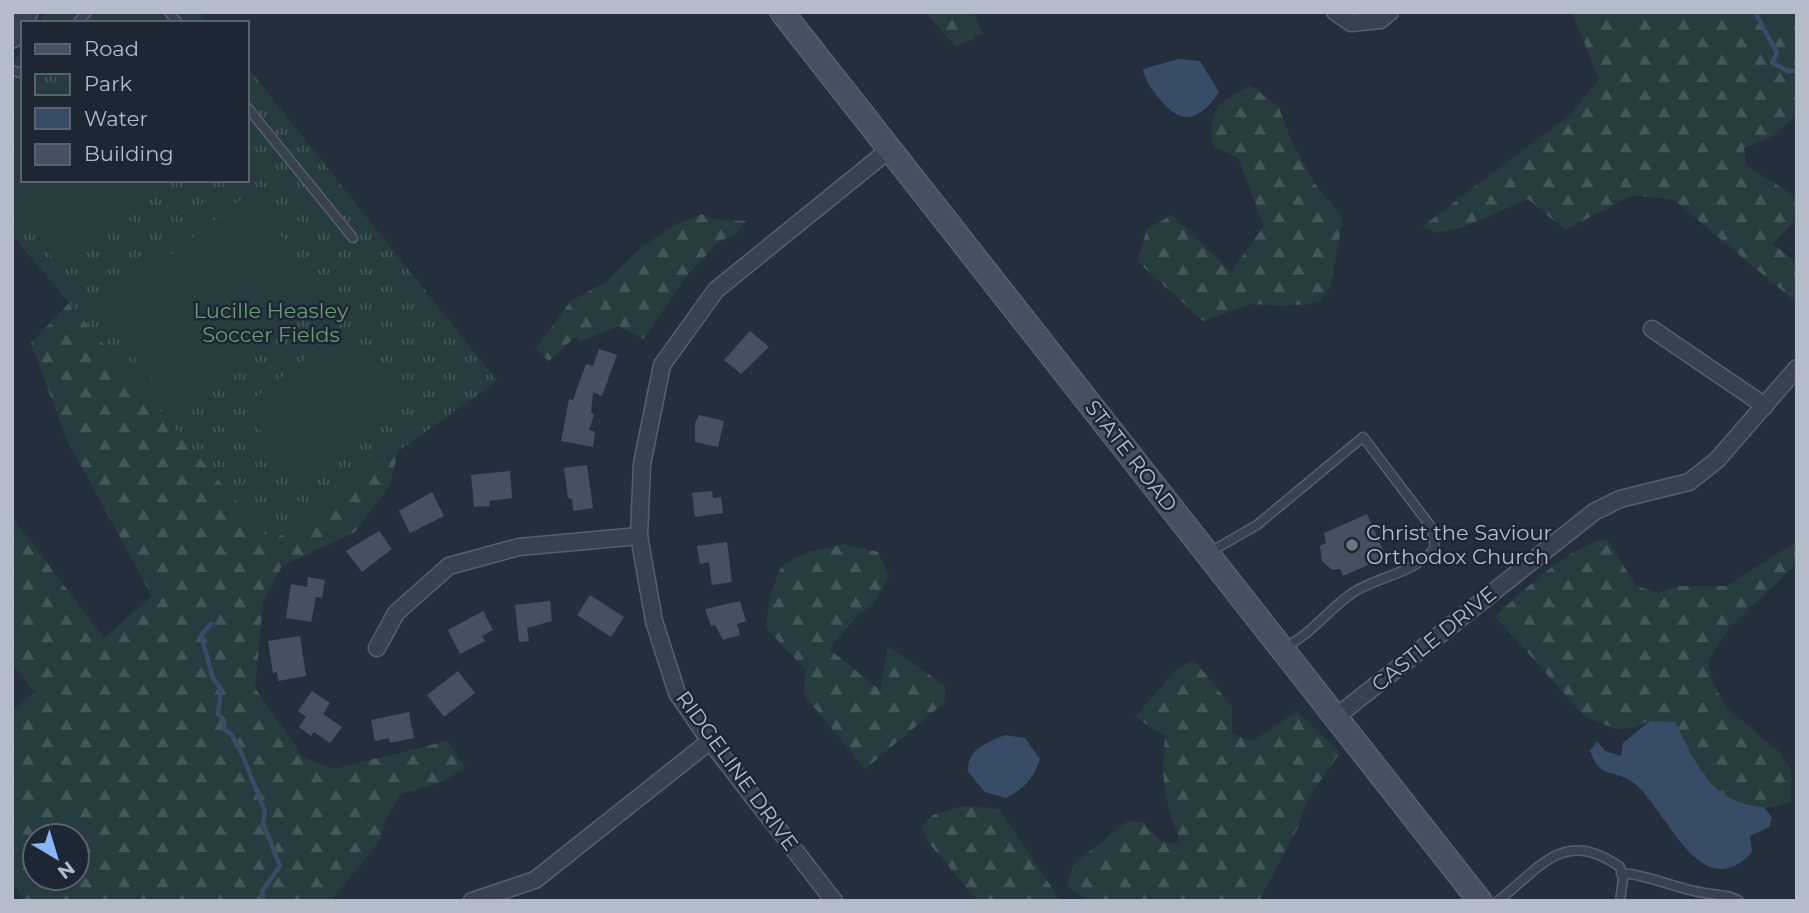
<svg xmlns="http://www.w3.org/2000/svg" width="1809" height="913" viewBox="0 0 1809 913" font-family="Montserrat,sans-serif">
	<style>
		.forest { fill: url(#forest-firs); fill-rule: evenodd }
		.park { fill: url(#park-tufts) }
		.pitch { fill: #263c3f }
		.water { fill: #394c67 }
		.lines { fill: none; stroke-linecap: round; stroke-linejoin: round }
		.stream { stroke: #394c67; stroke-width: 4.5 }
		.building { fill: #455162 }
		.service-casing { stroke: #565f6c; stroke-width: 11 }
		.minor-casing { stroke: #565f6c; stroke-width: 19 }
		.tertiary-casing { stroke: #565f6c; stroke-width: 24 }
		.secondary-casing { stroke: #565f6c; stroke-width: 26 }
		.service { stroke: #38414e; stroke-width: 8 }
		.minor { stroke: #38414e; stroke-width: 16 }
		.tertiary { stroke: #38414e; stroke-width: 21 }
		.secondary { stroke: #465061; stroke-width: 23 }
		.worship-dot { fill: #6b7280; stroke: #1d2633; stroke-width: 2.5 }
		.labels { text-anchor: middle; stroke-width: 5; stroke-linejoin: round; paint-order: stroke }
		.park-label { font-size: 21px; fill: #6b9a76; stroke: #1d2633 }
		.street-label { font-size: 21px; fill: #b4bcc9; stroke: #1d2633 }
		.poi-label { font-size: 21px; fill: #b4bcc9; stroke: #1d2633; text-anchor: start }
	</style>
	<defs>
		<pattern id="forest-firs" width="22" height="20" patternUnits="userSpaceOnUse" patternTransform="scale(1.75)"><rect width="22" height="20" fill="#263c3f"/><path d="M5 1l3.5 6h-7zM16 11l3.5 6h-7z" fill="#435659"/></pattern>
		<pattern id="park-tufts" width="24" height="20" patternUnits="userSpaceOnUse" patternTransform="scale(1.75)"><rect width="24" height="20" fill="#263c3f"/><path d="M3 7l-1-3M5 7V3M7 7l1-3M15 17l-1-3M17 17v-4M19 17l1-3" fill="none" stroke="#435659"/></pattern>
	</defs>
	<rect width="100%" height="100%" fill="#242f3e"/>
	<g class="forest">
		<path d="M925 12H974L982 33 956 47Z"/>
		<path d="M1572 12H1797V114L1773 136 1744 148 1746 165 1797 198V219L1773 244 1797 263V303L1674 200 1633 195 1565 230 1528 199 1461 228 1434 233 1423 226 1572 113 1599 79Z"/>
		<path d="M1251 85 1279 108 1291 140 1315 184 1343 218 1330 288 1318 303 1283 306 1252 304 1203 321 1137 261 1147 229 1172 215 1231 272 1264 226 1238 158 1213 147C1207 106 1219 104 1251 85Z"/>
		<path d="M702 214 711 219 746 221 735 235 720 241 688 274 643 339 619 326 578 342 577 335 549 361 535 349 571 301 606 282 641 248 673 226Z"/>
		<path d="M69 303 271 542 398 451 390 485 355 532 282 566 263 602 255 688 303 757 334 769 447 741 465 767 445 781 401 794 386 818 380 840 331 901H25L12 882V711L35 692 12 664V517L104 638 152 596 66 438 31 343ZM35 836H77V878H35Z"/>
		<path d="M1607 539 1636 586 1659 593 1678 586H1727L1797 541V563L1728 629 1708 661 1713 683 1726 707 1779 752 1791 770V801C1755 818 1722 800 1699 771 1695 765 1694 756 1690 751 1681 739 1662 730 1650 721L1632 728 1616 729 1585 717 1495 616C1529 587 1564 549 1607 539Z"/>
		<path d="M844 544 878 552 889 576 873 605 858 615 829 649 880 690 888 646 944 685 946 701 865 769 804 695 805 669 766 628 770 595 782 565 808 552Z"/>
		<path d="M1194 660 1232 707V734L1253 741 1297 711 1340 753 1308 798 1298 827 1259 901H1086L1067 886 1074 864 1129 820 1144 823 1161 842 1181 844C1164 797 1161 787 1165 736L1135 717 1176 670Z"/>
		<path d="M964 806 999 809 1061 901H978L928 842 921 827 933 815Z"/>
	</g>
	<g class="park">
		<path d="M46 12H199L209 23H39Z"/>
		<path d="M23 48V180H247V67L497 381 271 542 12 235V64Z"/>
	</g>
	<g class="pitch">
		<path d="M23 157V180H164L58 264 12 206V166Z"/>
		<path d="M248 194 323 289 174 407 99 311Z"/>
		<path d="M346 328 405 405 301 484 243 407Z"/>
	</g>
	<g class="water">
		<path d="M1179 59 1200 61 1219 92C1200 121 1181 127 1159 98 1151 88 1145 81 1143 69Z"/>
		<path d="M1650 721 1675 722C1697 764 1710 804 1764 807L1772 818 1769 827 1750 836 1752 852C1699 910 1665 803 1631 781 1612 769 1600 779 1590 751L1597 741 1605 751 1621 756 1623 743Z"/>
		<path d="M1005 735 1025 738 1040 759C1034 778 1024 789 1006 798L985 792 968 772C967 749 986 743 1005 735Z"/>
	</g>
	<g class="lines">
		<g class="stream">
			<path d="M1755 12 1777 53 1772 63 1788 71H1797"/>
			<path d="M211 624 201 635 213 678 221 689 218 714 224 720V729L231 734 242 754 265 812 263 823 280 866 262 891 264 901"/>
		</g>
	</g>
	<g class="building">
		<path d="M750 331 769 347 741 374 724 360Z"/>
		<path d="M599 349 617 355 602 396 593 392 591 412 594 415 589 430 595 432 593 447 561 441 569 399 573 400 586 364 593 366Z"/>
		<path d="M699 415 724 421 718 447 695 442V423Z"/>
		<path d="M587 465 593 508 573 511 572 499 568 498 564 468Z"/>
		<path d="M510 471 512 498 489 501 490 506 474 507 471 475Z"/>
		<path d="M712 491 713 498 721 497 723 513 695 517 692 493Z"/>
		<path d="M432 492 444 516 410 533 399 511Z"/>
		<path d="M1367 514 1386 557 1343 576 1340 569 1332 570 1322 561 1320 546 1326 543 1324 533Z"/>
		<path d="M379 531 392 549 362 572 346 551Z"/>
		<path d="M727 542 732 582 712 585 709 562 700 564 697 546Z"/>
		<path d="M308 577 325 580 322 598 316 597 311 622 286 618 291 584 307 587Z"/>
		<path d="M590 595 624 617 611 637 577 615Z"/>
		<path d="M550 601 552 621 527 628 529 641 519 642 515 605Z"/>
		<path d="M740 601 746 621 737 624 740 635 723 640 715 625 711 626 705 609Z"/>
		<path d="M483 611 493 630 482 636 485 641 460 654 448 630Z"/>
		<path d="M300 636 306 676 278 681 277 672 273 673 268 641Z"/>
		<path d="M458 671 475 693 444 717 427 695Z"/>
		<path d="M312 691 330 703 323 714 342 727 330 743 314 732 311 736 299 727 306 717 298 711Z"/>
		<path d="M409 712 414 738 390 743 389 738 375 741 371 720Z"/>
	</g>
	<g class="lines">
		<defs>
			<g id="service">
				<path d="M169 12 178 23"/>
				<path d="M77 23 87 12"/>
				<path d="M12 70 23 74"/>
				<path d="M247 107 353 238"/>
				<path d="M1210 552 1257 525 1363 437 1432 528 1435 548C1415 573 1380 576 1354 592 1329 608 1312 634 1285 647"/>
				<path d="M1621 873C1652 875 1679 891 1712 894 1722 896 1731 895 1739 901"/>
				<path d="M1498 901C1541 867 1565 827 1620 867L1623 879 1620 901"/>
			</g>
			<g id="minor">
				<path d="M1335 12 1351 23 1380 20 1390 12"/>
				<path d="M1652 329 1765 406"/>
				<path d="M377 648 396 613 449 566 519 547 639 536"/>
				<path d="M1336 717 1594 512 1620 499 1689 482 1717 460 1797 368"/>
				<path d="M472 901 535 880 710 741"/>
				<path d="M834 901 710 741 677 693 654 621 639 536 642 464 662 365 716 290 890 149"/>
			</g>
			<path id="tertiary" d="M12 37 27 12"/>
			<path id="secondary" d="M782 12 1480 901"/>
		</defs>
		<use href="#service" class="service-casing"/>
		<use href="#minor" class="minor-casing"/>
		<use href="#tertiary" class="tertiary-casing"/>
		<use href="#secondary" class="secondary-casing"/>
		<use href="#service" class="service"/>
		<use href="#minor" class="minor"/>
		<use href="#tertiary" class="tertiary"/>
		<use href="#secondary" class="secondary"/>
	</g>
	<circle class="worship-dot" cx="1352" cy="545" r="7"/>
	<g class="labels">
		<g class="park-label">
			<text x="271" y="318">Lucille Heasley<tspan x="271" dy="24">Soccer Fields</tspan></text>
		</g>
		<g class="street-label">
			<text transform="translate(1131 456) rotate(52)" y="7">STATE ROAD</text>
			<text transform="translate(1434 639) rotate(-39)" y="7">CASTLE DRIVE</text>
			<text transform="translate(737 771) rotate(54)" y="7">RIDGELINE DRIVE</text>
		</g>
		<g class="poi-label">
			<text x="1366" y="540">Christ the Saviour<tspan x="1366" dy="24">Orthodox Church</tspan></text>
		</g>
	</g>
	<rect width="1809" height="913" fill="none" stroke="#b4bcc9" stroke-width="28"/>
	<rect x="21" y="21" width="228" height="161" fill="#1d2633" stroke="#59626f" stroke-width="2"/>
	<rect x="35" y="44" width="35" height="10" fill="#465061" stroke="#59626f" stroke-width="2"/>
	<text x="84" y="56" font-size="21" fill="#b4bcc9">Road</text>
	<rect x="35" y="74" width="35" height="21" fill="url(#park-tufts)" stroke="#59626f" stroke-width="2"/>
	<text x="84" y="91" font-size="21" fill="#b4bcc9">Park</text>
	<rect x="35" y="108" width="35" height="21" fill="#394c67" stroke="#59626f" stroke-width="2"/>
	<text x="84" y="126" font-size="21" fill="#b4bcc9">Water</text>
	<rect x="35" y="144" width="35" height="21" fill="#455162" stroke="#59626f" stroke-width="2"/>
	<text x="84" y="161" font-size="21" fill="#b4bcc9">Building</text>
	<g transform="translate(56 857) rotate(142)"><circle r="33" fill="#1d2633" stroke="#59626f" stroke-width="2"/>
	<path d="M0-5L12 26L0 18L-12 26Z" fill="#8ab4f8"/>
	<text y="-10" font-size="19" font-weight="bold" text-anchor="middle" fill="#b4bcc9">N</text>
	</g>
</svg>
